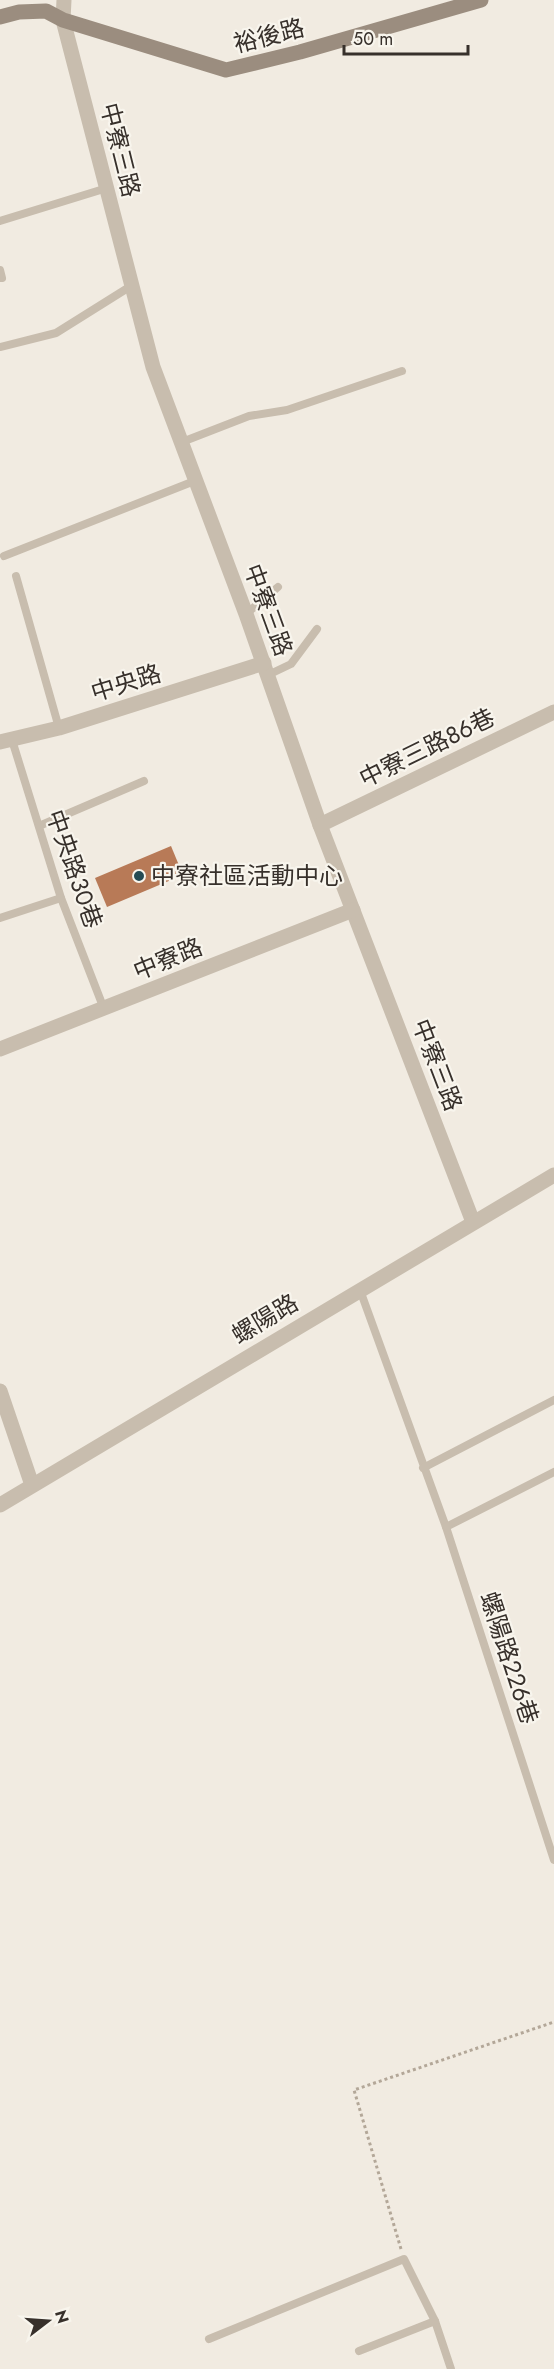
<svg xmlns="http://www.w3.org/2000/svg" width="554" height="2369" viewBox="0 0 554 2369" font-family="Jost,'Noto Sans TC',sans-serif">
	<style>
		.building { fill: #b87a57 }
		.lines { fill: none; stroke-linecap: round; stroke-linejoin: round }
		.path { stroke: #b3a798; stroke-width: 3; stroke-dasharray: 3 3; stroke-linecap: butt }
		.lane { stroke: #c8bdae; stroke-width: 8 }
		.street { stroke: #c8bdae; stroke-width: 15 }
		.secondary { stroke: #9b8d7f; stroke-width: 15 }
		.poi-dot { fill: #254b54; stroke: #f8f5ed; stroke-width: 2 }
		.labels { text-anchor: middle; stroke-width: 4.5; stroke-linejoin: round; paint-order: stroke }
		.street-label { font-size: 24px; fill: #37302b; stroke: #f8f5ed }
		.poi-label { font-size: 24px; fill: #37302b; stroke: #f8f5ed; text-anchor: start }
	</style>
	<rect width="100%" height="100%" fill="#f1ebe1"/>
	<path class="building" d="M171 846 183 875 107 907 95 878Z"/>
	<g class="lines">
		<path class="path" d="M401 2249 354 2090 554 2022"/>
		<g class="lane">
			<path d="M0 221 107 188"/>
			<path d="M0 270 2 278H0"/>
			<path d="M0 347 56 333 131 286"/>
			<path d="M182 442 249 416 287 410 402 371"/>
			<path d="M4 556 197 480"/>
			<path d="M16 576 59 728"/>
			<path d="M246 614 278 587"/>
			<path d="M268 675 291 664 317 629"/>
			<path d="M12 740 61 898 104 1009"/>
			<path d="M39 826 144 781"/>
			<path d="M0 918 61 898"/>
			<path d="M360 1290 446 1527 554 1860"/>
			<path d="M423 1468 554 1400"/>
			<path d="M446 1527 554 1472"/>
			<path d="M209 2339 404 2259 435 2321 451 2369"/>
			<path d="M359 2351 435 2321"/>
		</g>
		<g class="street">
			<path d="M64 0 63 20 153 367 246 614 320 825 473 1222"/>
			<path d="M0 742 59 728 264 663"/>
			<path d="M320 825 554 712"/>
			<path d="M0 1049 353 910"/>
			<path d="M0 1391 32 1485"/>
			<path d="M0 1505 554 1175"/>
		</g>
		<path class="secondary" d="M0 17 19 12 46 11 63 20 226 70 300 52 481 0"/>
	</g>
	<circle class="poi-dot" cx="139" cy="876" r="6"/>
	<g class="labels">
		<g class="street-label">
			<text transform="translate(269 36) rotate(-14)" y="8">裕後路</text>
			<text transform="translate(120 150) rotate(76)" y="8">中寮三路</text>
			<text transform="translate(268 610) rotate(70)" y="8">中寮三路</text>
			<text transform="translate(126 683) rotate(-17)" y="8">中央路</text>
			<text transform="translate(427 748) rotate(-26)" y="8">中寮三路86巷</text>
			<text transform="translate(74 869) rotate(71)" y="8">中央路30巷</text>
			<text transform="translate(168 959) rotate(-22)" y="8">中寮路</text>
			<text transform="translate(437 1065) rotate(69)" y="8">中寮三路</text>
			<text transform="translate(265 1319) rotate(-31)" y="8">螺陽路</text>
			<text transform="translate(509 1658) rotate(72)" y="8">螺陽路226巷</text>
		</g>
		<g class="poi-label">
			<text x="151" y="884">中寮社區活動中心</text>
		</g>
	</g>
	<g transform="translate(48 2321) rotate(73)" stroke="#f8f5ed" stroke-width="4.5" paint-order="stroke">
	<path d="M0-4.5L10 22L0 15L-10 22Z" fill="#37302b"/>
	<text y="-9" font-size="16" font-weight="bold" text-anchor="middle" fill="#37302b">N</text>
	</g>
	<path d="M344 45v9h124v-9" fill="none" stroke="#37302b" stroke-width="3"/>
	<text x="353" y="45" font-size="18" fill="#37302b" stroke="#f8f5ed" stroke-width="4.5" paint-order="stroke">50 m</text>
</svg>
